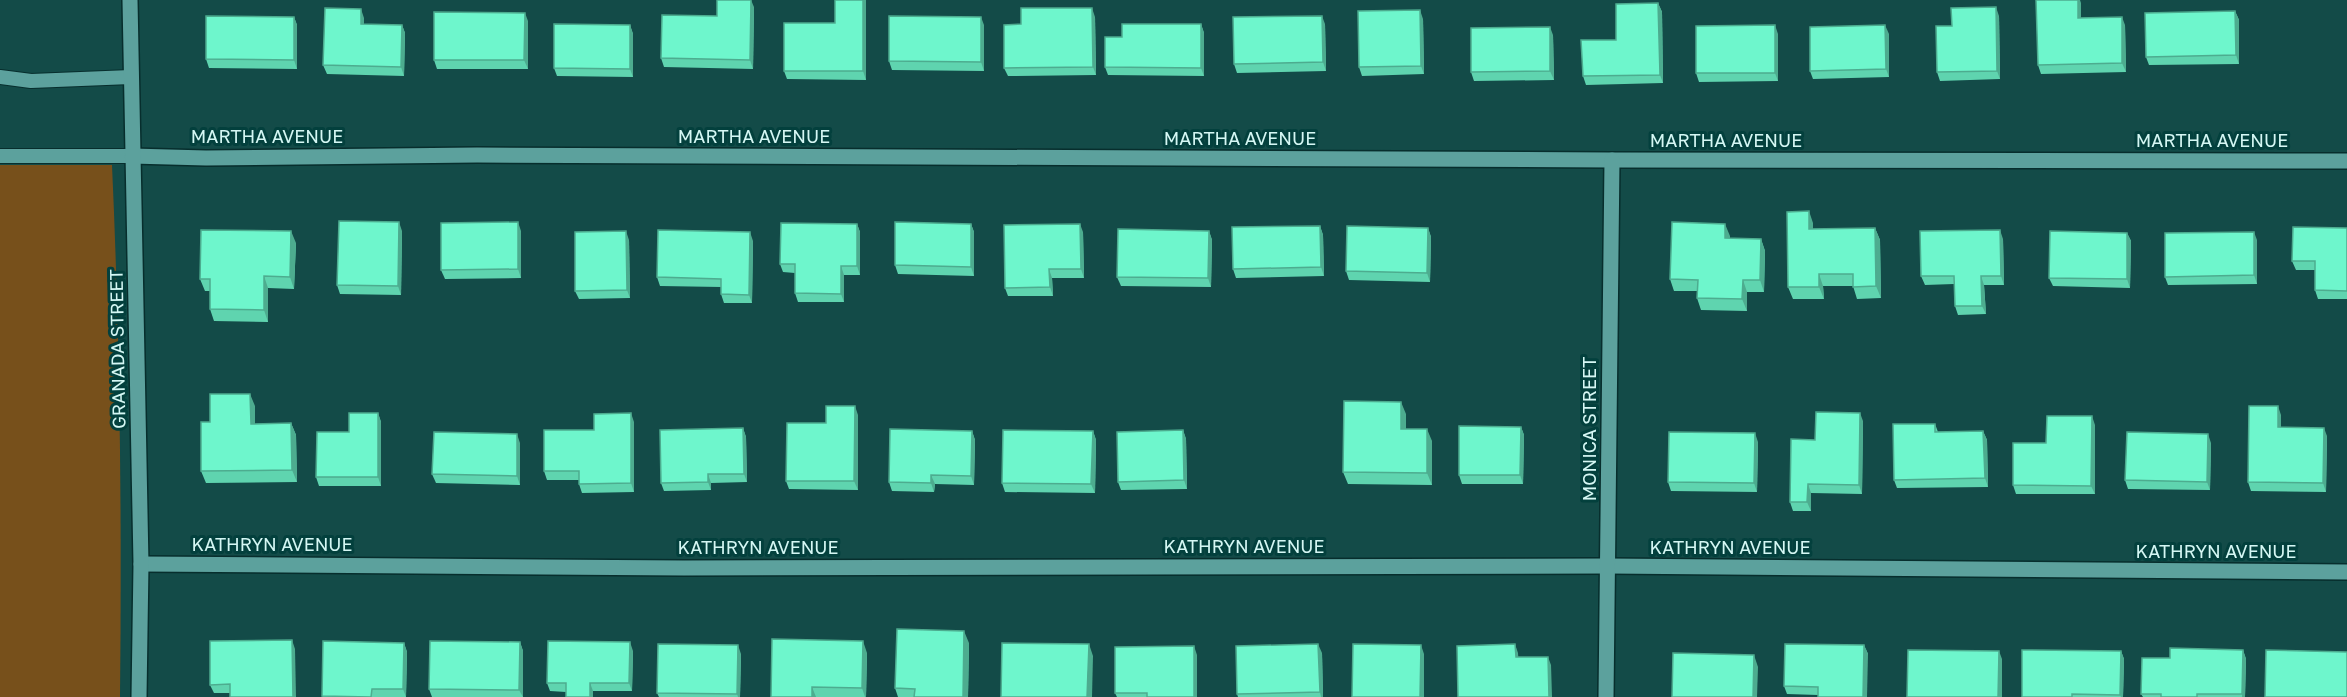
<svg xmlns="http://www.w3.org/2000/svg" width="2347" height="697" viewBox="0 0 2347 697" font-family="'Golos Text',sans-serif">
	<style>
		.green { fill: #77501b }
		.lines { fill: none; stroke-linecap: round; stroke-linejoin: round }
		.lane-casing { stroke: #072e2d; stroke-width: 16 }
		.street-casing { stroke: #072e2d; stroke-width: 18 }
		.secondary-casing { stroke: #072e2d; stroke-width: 18 }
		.lane { stroke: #5ca19d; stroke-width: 14 }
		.street { stroke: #5ca19d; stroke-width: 15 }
		.secondary { stroke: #5ca19d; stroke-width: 15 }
		.wall { fill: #5fd4af }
		.shaded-wall { fill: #4dac8f }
		.building { fill: #6ef6cc; stroke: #4dac8f; stroke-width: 1.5 }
		.labels { text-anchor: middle; stroke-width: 6; stroke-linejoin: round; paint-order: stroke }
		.street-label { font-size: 18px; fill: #d5f7f4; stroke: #03403d }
	</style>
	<rect width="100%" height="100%" fill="#134b48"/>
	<path class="green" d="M0 165H112C120 342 122 520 120 697H0Z"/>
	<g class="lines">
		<defs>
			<g id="lane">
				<path d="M0 77 31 81 131 77"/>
				<path d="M0 156H132"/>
			</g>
			<g id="street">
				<path d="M132 156 206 158 477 155 1612 160 2347 161"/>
				<path d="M141 564 684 568 1608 566 2347 572"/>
				<path d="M1606 697 1612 160"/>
			</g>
			<path id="secondary" d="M130 0 141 564 139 697"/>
		</defs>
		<use href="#lane" class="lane-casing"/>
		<use href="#street" class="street-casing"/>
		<use href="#secondary" class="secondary-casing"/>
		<use href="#lane" class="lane"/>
		<use href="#street" class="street"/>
		<use href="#secondary" class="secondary"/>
	</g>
	<g class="wall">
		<path d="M835 0H866V80L787 79 784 71 835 23Z"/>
		<path d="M1658 3 1662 12 1663 83 1586 85 1583 76 1616 40Z"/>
		<path d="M2081 3V18L2125 25 2126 72 2041 74 2038 65Z"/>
		<path d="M754 7 753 69 664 67 661 58 717 16Z"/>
		<path d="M2235 11 2239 20V64L2149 65 2146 57Z"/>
		<path d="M1999 16 2000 79 1940 81 1937 72 1952 26Z"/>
		<path d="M294 17 297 25V69L209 68 206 59Z"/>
		<path d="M1095 17 1096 75 1008 76 1004 68 1021 24Z"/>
		<path d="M364 18V24L402 25 405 33 404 76 327 74 323 65Z"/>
		<path d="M1423 19 1424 74 1362 76 1359 67Z"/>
		<path d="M528 21V69H437L434 60Z"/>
		<path d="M1201 24 1204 33V76L1108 75 1105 67 1122 37Z"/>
		<path d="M1325 24 1326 71 1237 73 1234 64Z"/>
		<path d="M630 25 633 34V77L557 76 554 68Z"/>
		<path d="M984 25V71L892 70 889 61Z"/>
		<path d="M1778 34V81L1699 82 1696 73Z"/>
		<path d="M1889 34V77L1813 79 1810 71Z"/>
		<path d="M1553 35 1554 80 1474 81 1471 72Z"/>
		<path d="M1813 223V229L1875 228 1880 240 1881 298 1857 299 1853 286H1823L1824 299H1793L1788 287Z"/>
		<path d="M857 224 860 232V275H844V302H798L795 293V273L783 272 780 264Z"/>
		<path d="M971 224 974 232V276L898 274 895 265Z"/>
		<path d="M1320 226 1323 235 1324 276 1236 278 1233 269Z"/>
		<path d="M1428 228 1431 237 1430 282 1349 280 1346 271Z"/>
		<path d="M2347 228V299H2318L2315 290V270H2296L2292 261Z"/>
		<path d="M402 231 401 295 340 294 337 285Z"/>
		<path d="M521 231V278L445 279 441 270Z"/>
		<path d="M1209 231 1212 240 1211 287 1121 286 1117 277Z"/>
		<path d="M1083 232 1084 278H1052L1053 296H1008L1005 288Z"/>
		<path d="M2127 233 2131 241 2130 288 2053 286 2049 278Z"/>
		<path d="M1730 236V238L1761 239 1765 251 1764 292H1747V311L1701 310 1697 298V291H1674L1670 279Z"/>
		<path d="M2003 239 2004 285H1984L1986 314 1958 315 1955 306 1954 284 1925 285 1921 276Z"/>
		<path d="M629 240 630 298 579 299 575 291Z"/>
		<path d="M2257 240V284L2168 285 2165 277Z"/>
		<path d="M753 241 752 303H724L721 294V287L660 286 657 277Z"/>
		<path d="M296 243 294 289 268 288V322L214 321 210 309V291H205L200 279Z"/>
		<path d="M255 406V424L291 423 296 435 297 482 206 483 201 471 210 422Z"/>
		<path d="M378 413 381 422V486H319L316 477 349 432Z"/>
		<path d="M1406 414V429L1432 441V485L1348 484 1343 472Z"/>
		<path d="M858 415V490L789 489 786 481Z"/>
		<path d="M2281 415V427L2327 436 2326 492 2251 491 2248 482Z"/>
		<path d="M1863 421 1862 494 1811 493V511H1793L1790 502 1815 440Z"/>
		<path d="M634 422V492L582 493 579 484V480H547L544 471 594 430Z"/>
		<path d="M1935 424 1938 432 1983 431 1987 440 1988 487 1897 488 1894 480Z"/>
		<path d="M2095 425V494H2016L2013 485 2046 443Z"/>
		<path d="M1521 427 1524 435 1523 484H1462L1459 475Z"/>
		<path d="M743 428 746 437 747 482 711 483V490L664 491 661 483Z"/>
		<path d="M1183 430 1186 439 1187 489 1121 490 1118 482Z"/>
		<path d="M972 431 975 440 974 485 935 484 934 492 892 491 889 482Z"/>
		<path d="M1093 431 1096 440 1095 493 1005 492 1002 483Z"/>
		<path d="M1758 442 1757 492 1671 491 1668 482Z"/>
		<path d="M520 443V485L436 483 432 474Z"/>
		<path d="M2211 443 2210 490 2128 489 2125 480Z"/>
		<path d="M520 642 523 651V697H432L429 689Z"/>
		<path d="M404 643 407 652 406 697H323L322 696Z"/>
		<path d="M969 643 968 697H898L895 688Z"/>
		<path d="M1864 645 1868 654 1818 695 1787 694 1784 686Z"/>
		<path d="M295 649 230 693H214L210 685Z"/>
		<path d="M2243 650 2246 659 2245 697H2143L2141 694 2170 658Z"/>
		<path d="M633 651 632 691H593V697L566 692 550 691 547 683Z"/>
		<path d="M2121 651 2124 659 2123 697H2022Z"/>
		<path d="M867 653 866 697H771Z"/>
		<path d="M1322 653 1323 697H1238L1237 694Z"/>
		<path d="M741 654 740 697H659L657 693Z"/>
		<path d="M1197 655V697H1117L1115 693Z"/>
	</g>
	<g class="shaded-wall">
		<path d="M751 0 754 7 753 69 750 60Z"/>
		<path d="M863 0H866V80L863 71Z"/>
		<path d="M2078 0H2080L2081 3V26L2078 18Z"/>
		<path d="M1658 3 1662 12 1663 83 1660 75Z"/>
		<path d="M1996 7 1999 16 2000 79 1997 71Z"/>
		<path d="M1092 8 1095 17 1096 75 1093 67Z"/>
		<path d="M361 9 364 18V32L361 24Z"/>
		<path d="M1420 10 1423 19 1424 74 1421 66Z"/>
		<path d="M2235 11 2239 20V64L2236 55Z"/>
		<path d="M525 13 528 21V69L524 60Z"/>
		<path d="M1322 16 1325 24 1326 71 1323 62Z"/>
		<path d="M294 17 297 25V69L294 60Z"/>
		<path d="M981 17 984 25V71L981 62Z"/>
		<path d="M2122 17 2125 25 2126 72 2122 63Z"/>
		<path d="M1201 24 1204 33V76L1201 68Z"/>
		<path d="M402 25 405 33 404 76 401 67Z"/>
		<path d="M630 25 633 34V77L630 69Z"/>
		<path d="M1775 25 1778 34V81L1775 73Z"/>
		<path d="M1885 25 1889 34V77L1886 69Z"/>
		<path d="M1550 27 1553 35 1554 80 1550 71Z"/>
		<path d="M1809 211 1813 223V241L1809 229Z"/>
		<path d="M399 222 402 231 401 295 398 286Z"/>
		<path d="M518 222 521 231V278L518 269Z"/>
		<path d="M857 224 860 232V275L857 266Z"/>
		<path d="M971 224 974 232V276L971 267Z"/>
		<path d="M1080 224 1083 232 1084 278 1081 269Z"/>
		<path d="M1725 224 1730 236V250L1725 238Z"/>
		<path d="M1320 226 1323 235 1324 276 1321 267Z"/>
		<path d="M1428 228 1431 237 1430 282 1427 273Z"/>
		<path d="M1875 228 1880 240 1881 298 1876 286Z"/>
		<path d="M2000 230 2003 239 2004 285 2001 276Z"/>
		<path d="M291 231 296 243 294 289 290 277Z"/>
		<path d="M626 231 629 240 630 298 627 290Z"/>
		<path d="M1209 231 1212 240 1211 287 1208 278Z"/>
		<path d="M750 232 753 241 752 303 749 295Z"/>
		<path d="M2254 232 2257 240V284L2254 275Z"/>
		<path d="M2127 233 2131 241 2130 288 2127 279Z"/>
		<path d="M1761 239 1765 251 1764 292 1760 280Z"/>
		<path d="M841 266 844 275V302L841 294Z"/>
		<path d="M1049 269 1052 278 1053 296 1050 287Z"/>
		<path d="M1819 274 1823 286 1824 299 1819 287Z"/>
		<path d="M264 276 268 288V322L264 310Z"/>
		<path d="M1981 276 1984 285 1986 314 1982 306Z"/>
		<path d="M1743 280 1747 292V311L1742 299Z"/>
		<path d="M250 394 255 406V436L251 424Z"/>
		<path d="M1401 402 1406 414V441L1401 429Z"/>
		<path d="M855 406 858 415V490L854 481Z"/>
		<path d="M2278 406 2281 415V436L2278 427Z"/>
		<path d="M378 413 381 422V486L378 477Z"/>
		<path d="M631 413 634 422V492L631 483Z"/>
		<path d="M1860 413 1863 421 1862 494 1859 485Z"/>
		<path d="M2092 416 2095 425V494L2091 486Z"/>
		<path d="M291 423 296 435 297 482 292 470Z"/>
		<path d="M1521 427 1524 435 1523 484 1520 475Z"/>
		<path d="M743 428 746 437 747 482 744 474Z"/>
		<path d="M2324 428 2327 436 2326 492 2323 483Z"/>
		<path d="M1427 429 1432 441V485L1427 473Z"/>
		<path d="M1183 430 1186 439 1187 489 1184 480Z"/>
		<path d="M972 431 975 440 974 485 971 476Z"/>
		<path d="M1093 431 1096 440 1095 493 1091 484Z"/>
		<path d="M1983 431 1987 440 1988 487 1985 478Z"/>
		<path d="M1755 433 1758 442 1757 492 1754 483Z"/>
		<path d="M517 434 520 443V485L517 476Z"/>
		<path d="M2208 434 2211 443 2210 490 2207 482Z"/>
		<path d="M708 474 711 483V490L708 482Z"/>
		<path d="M931 475 935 484 934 492 931 483Z"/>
		<path d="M1808 484 1811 493V511L1807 502Z"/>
		<path d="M964 631 969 643 968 697H963Z"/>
		<path d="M292 640 295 649 296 697H293Z"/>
		<path d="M863 641 867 653 866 697H865L862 688Z"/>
		<path d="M520 642 523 651V697L519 690Z"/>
		<path d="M630 642 633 651 632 691 629 683Z"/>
		<path d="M404 643 407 652 406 697 403 689Z"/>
		<path d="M1089 644 1093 656 1092 697H1087Z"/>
		<path d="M1318 644 1322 653 1323 697H1321L1320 692Z"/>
		<path d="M1515 644 1518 653 1519 666 1516 657Z"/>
		<path d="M738 645 741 654 740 697H738L737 694Z"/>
		<path d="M1421 645 1424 654V697H1420Z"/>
		<path d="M1864 645 1868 654 1867 697H1863Z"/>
		<path d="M1194 646 1197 655V697H1194Z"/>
		<path d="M2243 650 2246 659 2245 697H2242V694Z"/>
		<path d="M1999 651 2002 659V697H1998Z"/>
		<path d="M2121 651 2124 659 2123 697H2121L2120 695Z"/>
		<path d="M1754 655 1758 667 1757 697H1753Z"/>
		<path d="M1548 657 1551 665 1552 697H1549Z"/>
		<path d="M590 683 593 691V697H590Z"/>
		<path d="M812 687 816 697H812Z"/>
	</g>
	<g class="building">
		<path d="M717 0H751L750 60 661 58 662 15 717 16Z"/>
		<path d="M835 0H863V71H784V23H835Z"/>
		<path d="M2036 0H2078V18L2122 17V63L2038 65Z"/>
		<path d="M1658 3 1660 75 1583 76 1581 40H1616V4Z"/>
		<path d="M1996 7 1997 71 1937 72 1936 26H1952L1951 8Z"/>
		<path d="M325 8 361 9V24L402 25 401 67 323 65Z"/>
		<path d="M1021 8H1092L1093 67 1004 68V25L1021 24Z"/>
		<path d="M1420 10 1421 66 1359 67 1358 11Z"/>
		<path d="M2235 11 2236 55 2146 57 2145 13Z"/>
		<path d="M434 12 525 13 524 60H434Z"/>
		<path d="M206 16 294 17V60L206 59Z"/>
		<path d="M889 16 981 17V62L889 61Z"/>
		<path d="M1322 16 1323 62 1234 64 1233 17Z"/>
		<path d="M554 24 630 25V69L554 68Z"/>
		<path d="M1122 24H1201V68L1105 67V37H1122Z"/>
		<path d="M1775 25V73H1696V26Z"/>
		<path d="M1885 25 1886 69 1810 71V27Z"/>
		<path d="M1550 27V71L1471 72V28Z"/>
		<path d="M1809 211V229L1875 228 1876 286 1853 287V274H1819V287H1788L1787 212Z"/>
		<path d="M339 221 399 222 398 286 337 285Z"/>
		<path d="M518 222V269L441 270V223Z"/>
		<path d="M895 222 971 224V267L895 265Z"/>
		<path d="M1672 222 1725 224V238L1761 239 1760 280H1743L1742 299 1697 298 1698 280 1670 279Z"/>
		<path d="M781 223 857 224V266H841V294L795 293V264H780Z"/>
		<path d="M1080 224 1081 269H1049L1050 287 1005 288 1004 225Z"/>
		<path d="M1320 226 1321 267 1233 269 1232 227Z"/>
		<path d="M1347 226 1428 228 1427 273 1346 271Z"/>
		<path d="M2293 227 2347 228V291L2315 290V261H2292Z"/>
		<path d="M1118 229 1209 231 1208 278 1117 277Z"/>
		<path d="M201 230 291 231 290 277 264 276V310L210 309V279H200Z"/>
		<path d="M658 230 750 232 749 295 721 294V279L657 277Z"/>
		<path d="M2000 230 2001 276H1981L1982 306H1955L1954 276H1921L1920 231Z"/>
		<path d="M626 231 627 290 575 291V232Z"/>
		<path d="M2050 231 2127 233V279L2049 278Z"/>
		<path d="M2254 232V275L2165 277V233Z"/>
		<path d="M210 394H250L251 424 291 423 292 470 201 471V422H210Z"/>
		<path d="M1344 401 1401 402V429H1427V473L1343 472Z"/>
		<path d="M826 406H855L854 481H786L787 423H826Z"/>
		<path d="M2249 406H2278V427L2324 428 2323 483 2248 482Z"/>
		<path d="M1816 412 1860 413 1859 485 1808 484 1807 502H1790L1791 439 1815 440Z"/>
		<path d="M349 413H378V477H316L317 432H349Z"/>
		<path d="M631 413V483L579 484V471H544V430H594V414Z"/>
		<path d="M2047 416H2092L2091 486 2013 485V443H2046Z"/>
		<path d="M1893 424H1935V432L1983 431 1985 478 1894 480Z"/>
		<path d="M1459 426 1521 427 1520 475H1459Z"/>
		<path d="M743 428 744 474H708V482L661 483 660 430Z"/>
		<path d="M890 429 972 431 971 476 931 475V483L889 482Z"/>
		<path d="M1003 430 1093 431 1091 484 1002 483Z"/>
		<path d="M1183 430 1184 480 1118 482 1117 432Z"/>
		<path d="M434 432 517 434V476L432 474Z"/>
		<path d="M1669 432 1755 433 1754 483 1668 482Z"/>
		<path d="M2127 432 2208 434 2207 482 2125 480Z"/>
		<path d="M897 629 964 631 963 697H914L915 689 895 688Z"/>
		<path d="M772 639 863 641 862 688 812 687V697H771Z"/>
		<path d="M292 640 293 697H230V684L210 685V641Z"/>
		<path d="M323 641 404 643 403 689H372L371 697 322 696Z"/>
		<path d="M430 641 520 642 519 690 429 689Z"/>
		<path d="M548 641 630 642 629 683H590V697H566V683H547Z"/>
		<path d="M1002 643 1089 644 1087 697H1001Z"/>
		<path d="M658 644 738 645 737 694 657 693Z"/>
		<path d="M1318 644 1320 692 1237 694 1236 646Z"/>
		<path d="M1353 644 1421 645 1420 697H1352Z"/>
		<path d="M1515 644 1516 657H1548L1549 697H1458L1457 646Z"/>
		<path d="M1785 644 1864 645 1863 697H1818V687L1784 686Z"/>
		<path d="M1194 646V697H1147V693H1115V647Z"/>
		<path d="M2170 648 2243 650 2242 694H2197V697H2161V694H2141L2142 658H2170Z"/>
		<path d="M1908 650 1999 651 1998 697H1907Z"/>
		<path d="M2022 650 2121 651 2120 695 2072 694V697H2022Z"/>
		<path d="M2266 650 2347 652V697H2265Z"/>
		<path d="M1673 653 1754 655 1753 697H1672Z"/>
	</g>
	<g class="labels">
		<g class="street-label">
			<text x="267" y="143">MARTHA AVENUE</text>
			<text x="754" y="143">MARTHA AVENUE</text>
			<text x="1240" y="145">MARTHA AVENUE</text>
			<text x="1726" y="147">MARTHA AVENUE</text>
			<text x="2212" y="147">MARTHA AVENUE</text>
			<text transform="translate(118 349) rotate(-91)" y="6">GRANADA STREET</text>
			<text transform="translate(1590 429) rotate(-90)" y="6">MONICA STREET</text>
			<text x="272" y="551">KATHRYN AVENUE</text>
			<text x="1244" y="553">KATHRYN AVENUE</text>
			<text x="758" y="554">KATHRYN AVENUE</text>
			<text x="1730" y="554">KATHRYN AVENUE</text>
			<text x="2216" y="558">KATHRYN AVENUE</text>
		</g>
	</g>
</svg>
